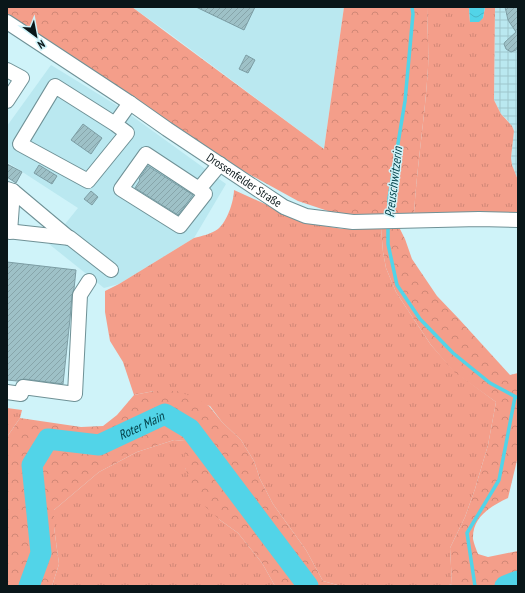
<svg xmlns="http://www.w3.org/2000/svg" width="525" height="593" viewBox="0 0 525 593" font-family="'PT Sans Narrow',sans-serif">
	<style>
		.built { fill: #bae8f0 }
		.industrial { fill: url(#industrial-grid) }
		.grass { fill: url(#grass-tufts) }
		.forest { fill: url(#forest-crowns) }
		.water { fill: url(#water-waves) }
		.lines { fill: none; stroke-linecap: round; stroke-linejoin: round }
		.stream { stroke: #52d4e8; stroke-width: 3.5 }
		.river { stroke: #52d4e8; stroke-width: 21 }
		.building { fill: url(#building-hatch); stroke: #7c9da4 }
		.minor-casing { stroke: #6f9196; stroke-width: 16 }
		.minor { stroke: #fff; stroke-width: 14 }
		.labels { text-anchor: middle; stroke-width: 3; stroke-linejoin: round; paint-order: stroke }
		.street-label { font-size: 12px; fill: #091619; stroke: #cff3f9 }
		.water-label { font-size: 13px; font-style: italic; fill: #024149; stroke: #cff3f9 }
	</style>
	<defs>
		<pattern id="industrial-grid" width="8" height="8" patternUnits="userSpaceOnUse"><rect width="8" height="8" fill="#bae8f0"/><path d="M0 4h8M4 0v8" fill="none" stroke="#9fc6cd"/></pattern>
		<pattern id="grass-tufts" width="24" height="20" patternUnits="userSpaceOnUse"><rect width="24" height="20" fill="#f49e8a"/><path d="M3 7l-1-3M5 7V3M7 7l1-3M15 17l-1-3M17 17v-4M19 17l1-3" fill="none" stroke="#d08776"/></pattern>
		<pattern id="forest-crowns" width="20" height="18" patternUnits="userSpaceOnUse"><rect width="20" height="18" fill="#f49e8a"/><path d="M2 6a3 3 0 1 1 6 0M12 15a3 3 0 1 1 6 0" fill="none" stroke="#d08776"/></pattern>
		<pattern id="water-waves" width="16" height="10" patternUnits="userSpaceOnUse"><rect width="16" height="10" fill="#52d4e8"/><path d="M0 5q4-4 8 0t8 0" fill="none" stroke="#46b5c6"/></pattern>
		<pattern id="building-hatch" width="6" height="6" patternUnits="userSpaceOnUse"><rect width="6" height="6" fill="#9ec1c7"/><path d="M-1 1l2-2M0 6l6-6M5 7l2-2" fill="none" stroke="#87a5aa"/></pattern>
	</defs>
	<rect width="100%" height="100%" fill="#cff3f9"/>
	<g class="built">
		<path d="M132 7H344L324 149 166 31Z"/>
		<path d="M51 65 121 108 226 184 194 238 119 284 104 288 49 244 78 208 7 162V126Z"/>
	</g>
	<path class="industrial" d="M495 7H506L505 11 508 20 513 28 518 31 511 38 506 40 504 44 506 49 511 52 516 50 518 46V180L512 165 511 158 514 131 508 121 501 114 494 100Z"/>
	<g class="grass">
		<path d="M427 7H469L470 22 483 18 485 7H495L494 100 501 114 512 126 514 131 511 158 512 165 518 180V215L414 214C417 165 425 117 428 68 429 48 427 27 427 7Z"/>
		<path d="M234 190 307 223 343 229 381 228 383 252 386 268 396 292 415 321 431 345 454 371 496 402 488 445 475 489 465 517 450 548 452 584 446 586H341L323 581 306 550 273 504 260 479 254 461 241 440 222 422 210 406 154 391 134 395 123 362 110 341 105 312V291L119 284 194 238C202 236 211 234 218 229 227 222 234 201 234 190Z"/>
		<path d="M7 408 22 410 20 418 7 437Z"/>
		<path d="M174 440 185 441V468L220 520 238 533 262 563 275 586H52L59 564 54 527V510L99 472 137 452Z"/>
	</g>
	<g class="forest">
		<path d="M7 7H132L324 149 344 7H427C427 27 429 48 428 68 425 117 417 165 414 214L361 216 337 214 298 201 238 168 7 13Z"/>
		<path d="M399 227 405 239 412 259 437 296 459 319 510 375 518 373V456L508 498C491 506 472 517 473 539 474 544 476 549 478 554L488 557 518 551V586H446L452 584 450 548 465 517 475 489 488 445 496 402 454 372 431 345 415 321 396 292 386 268 383 252 381 228Z"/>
		<path d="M154 391H177L195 398 209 406 222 422 241 440 254 461 260 479 273 504 306 550 323 581 341 586H275L262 563 238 533 220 520 199 501 185 468V441L174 440 137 452 99 472 54 510V527L59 564 52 586H7V437L20 418 81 427 103 426 117 415 134 395Z"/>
	</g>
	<path class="water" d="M469 7H485L483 18 479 22H470Z"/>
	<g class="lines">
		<g class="stream">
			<path d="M389 218V198L405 101 413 14 412 7"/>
			<path d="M388 224V244L397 285 420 319 453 353 490 383 518 398"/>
			<path d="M475 586 467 533 499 480 515 397"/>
		</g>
		<g class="river">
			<path id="s1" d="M29 586 41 553 32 465 48 439 99 445 165 414 190 429 308 586"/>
			<path d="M505 586 518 581"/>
		</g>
	</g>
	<g class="building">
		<path d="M196 7H255L244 30Z"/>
		<path d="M505 7H518V46L516 50 511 52 506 49 504 44 505 42 516 32 508 20Z"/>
		<path d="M246 55 255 60 248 73 239 69Z"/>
		<path d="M83 124 102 138 91 154 71 140Z"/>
		<path d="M7 164 22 172 16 183 7 177Z"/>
		<path d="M39 165 57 176 52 184 34 173Z"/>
		<path d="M148 166 193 195 178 215 135 188 140 180 139 179Z"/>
		<path d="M91 191 98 197 92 205 84 199Z"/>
		<path d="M7 262 76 270 74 289 72 295 70 319 63 384 24 379 17 381 7 380Z"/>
	</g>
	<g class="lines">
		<defs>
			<g id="minor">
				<path id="s2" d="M7 22 130 103 167 129 284 207 306 216 353 222 479 219 518 220"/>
				<path d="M7 70 22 78 7 101"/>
				<path d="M115 124 55 86 20 144 88 181 127 133 115 124 130 103"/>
				<path d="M7 189 13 191 69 238"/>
				<path d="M199 189 205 194 180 226 121 189 146 154 199 189 220 164"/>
				<path d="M7 231 70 238 111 270"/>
				<path d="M10 232 13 191"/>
				<path d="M7 392 21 394 23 387 75 394 80 295 89 281"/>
			</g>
		</defs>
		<use href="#minor" class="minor-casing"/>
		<use href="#minor" class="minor"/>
	</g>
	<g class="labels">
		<g class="street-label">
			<text dy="4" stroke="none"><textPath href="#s2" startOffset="285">Drossenfelder Straße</textPath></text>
		</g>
		<g class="water-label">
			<text transform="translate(393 182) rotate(-83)" y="5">Preuschwitzerin</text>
			<text dy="5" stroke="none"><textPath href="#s1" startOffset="252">Roter Main</textPath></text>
		</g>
	</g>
	<rect width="525" height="593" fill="none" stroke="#091619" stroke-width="16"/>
	<g transform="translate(36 36) rotate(148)" stroke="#cff3f9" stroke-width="3" paint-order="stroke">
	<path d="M0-3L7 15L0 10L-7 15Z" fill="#091619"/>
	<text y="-6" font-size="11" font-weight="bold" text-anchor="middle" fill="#091619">N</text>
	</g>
</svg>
